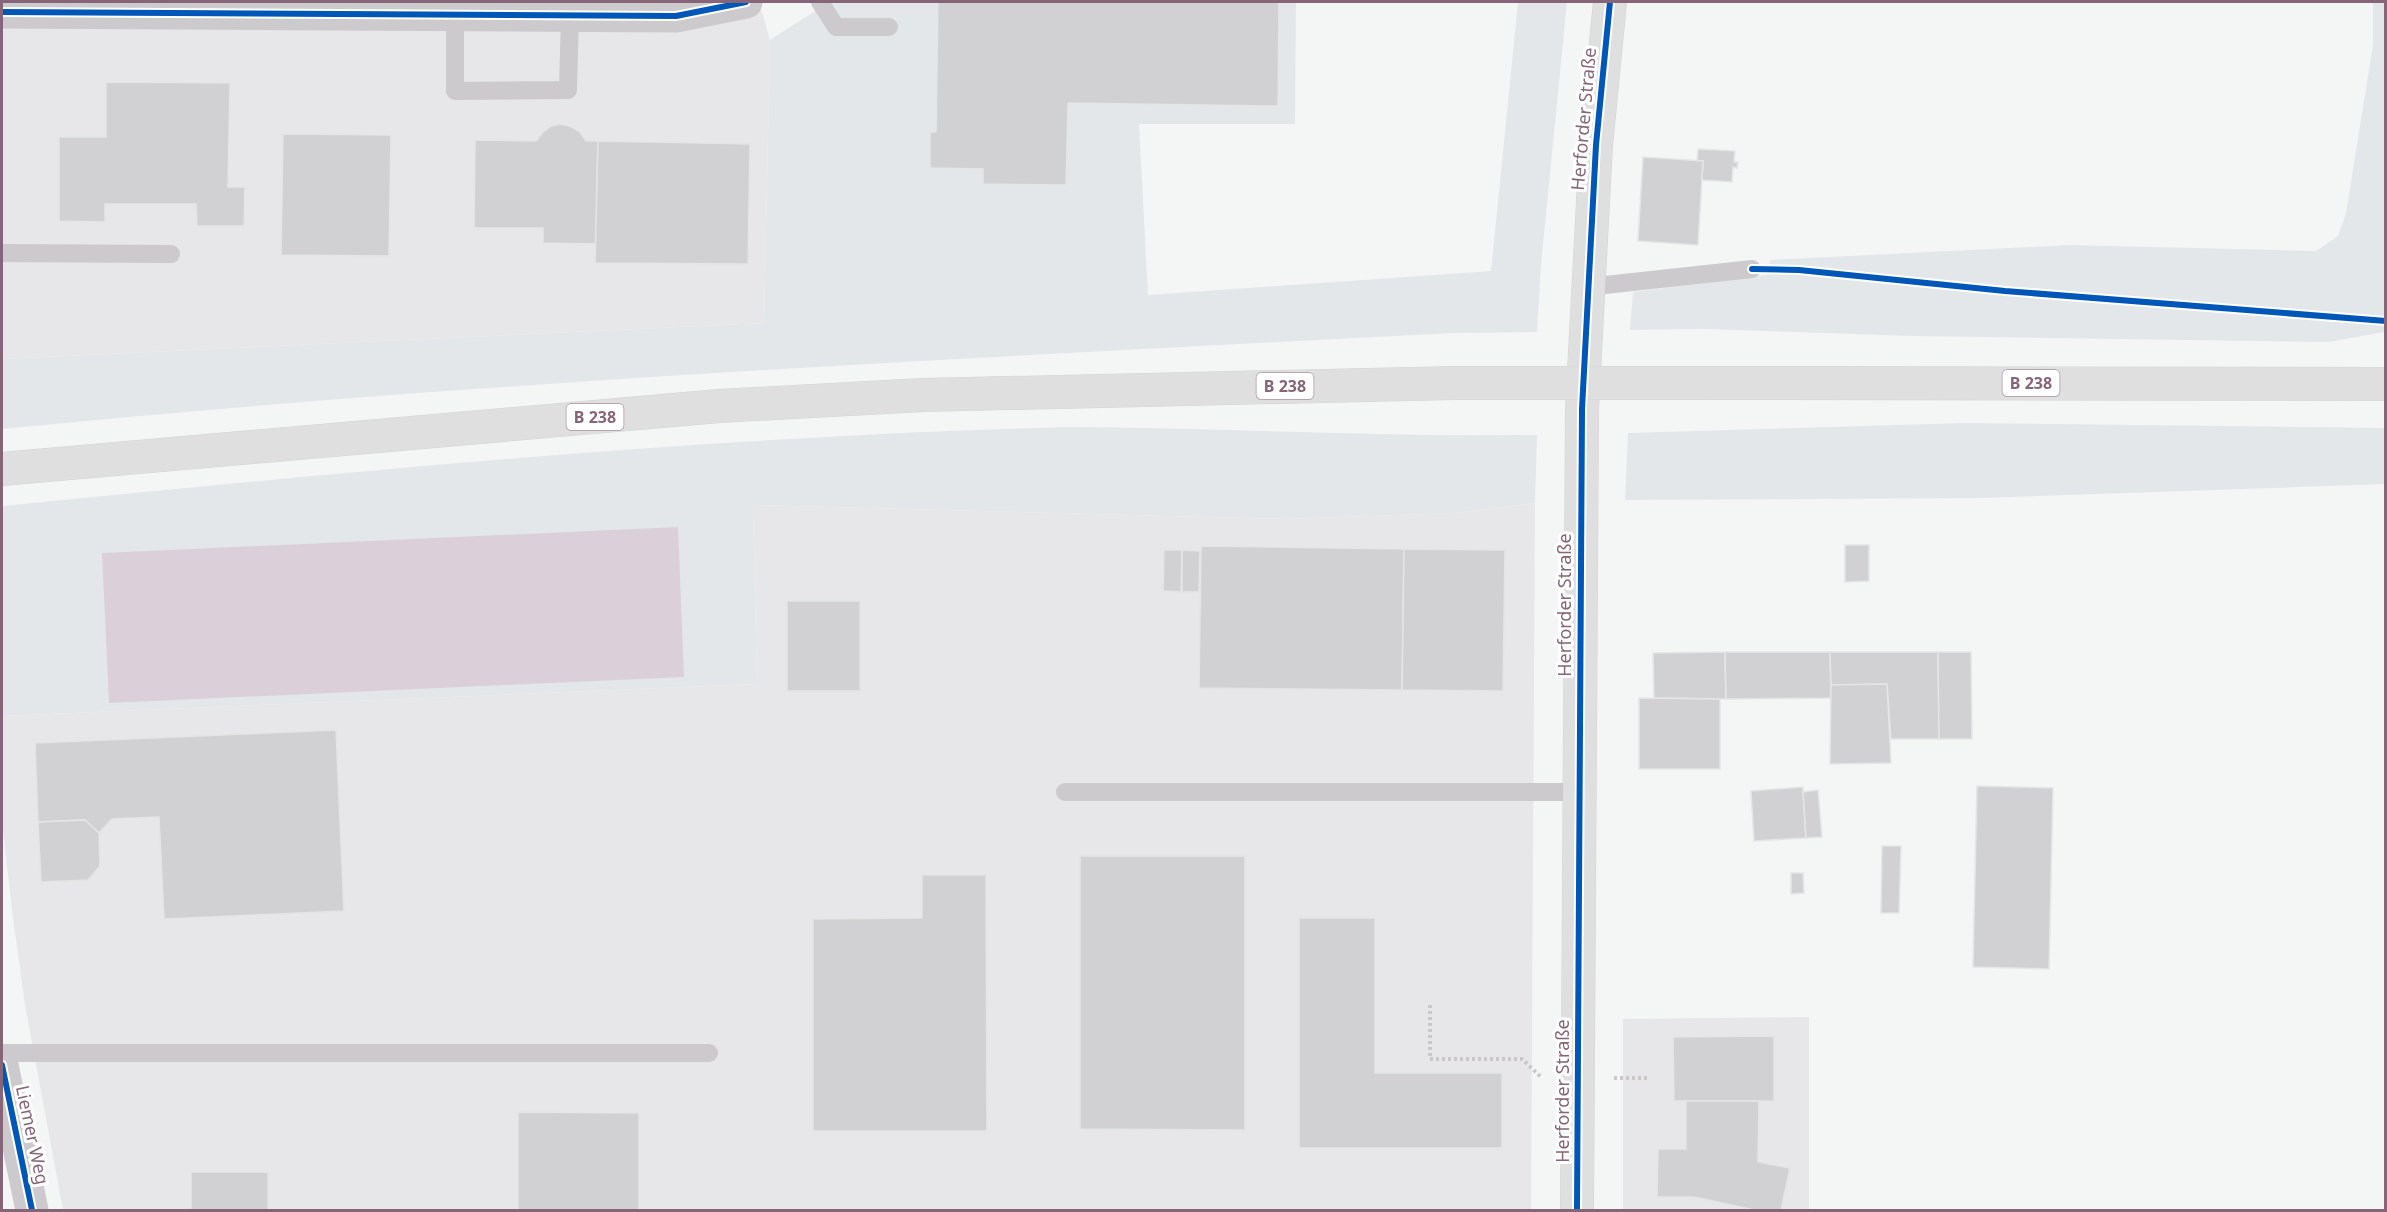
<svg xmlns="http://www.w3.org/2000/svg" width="2387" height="1212" viewBox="0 0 2387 1212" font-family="'Noto Sans',sans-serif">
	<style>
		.built { fill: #e7e6e8 }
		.green { fill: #e4e7ea }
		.water { fill: #dbd0d9 }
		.building { fill: #d1d0d2; stroke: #e4e5e5; stroke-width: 1.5 }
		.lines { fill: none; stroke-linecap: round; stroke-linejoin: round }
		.primary-casing { stroke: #d4d3d4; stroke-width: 34 }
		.path { stroke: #cac7c9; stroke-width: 4; stroke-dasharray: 3 3; stroke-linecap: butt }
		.lane { stroke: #cccacc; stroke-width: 18 }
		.street { stroke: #cccacc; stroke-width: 33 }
		.primary { stroke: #e0dfe0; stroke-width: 33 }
		.primary-bridge-casing { stroke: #d4d3d4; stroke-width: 34; stroke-linecap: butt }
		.primary-bridge { stroke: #e0dfe0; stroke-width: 33 }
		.cycleway-casing { stroke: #fff; stroke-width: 10 }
		.cycleway { stroke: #0057b8; stroke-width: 6 }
		.labels { text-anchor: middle; stroke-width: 6; stroke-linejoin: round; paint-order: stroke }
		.shield { fill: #fff; stroke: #aa93a0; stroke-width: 1.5 }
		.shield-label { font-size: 16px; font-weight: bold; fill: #866578 }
		.street-label { font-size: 18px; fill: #866578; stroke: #fff }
	</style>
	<rect width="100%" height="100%" fill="#f4f6f6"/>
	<g class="built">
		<path d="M2 2H759L770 40 764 323 2 359Z"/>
		<path d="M1535 503 1531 1210H63L25 1005 13 918 2 823V716L757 684 753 505 1286 519 1455 513Z"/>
		<path d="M1809 1017V1210H1623V1019Z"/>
	</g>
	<g class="green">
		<path d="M829 2H1296L1295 124H1139L1148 295 1491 271 1518 2H1567L1541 265 1537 332 1453 333C969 358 484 381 2 429V359L764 323 770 40Z"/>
		<path d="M2373 2H2385V332L2328 342 1911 336 1705 329 1630 330 1633 292 1767 275 1770 260 2070 245 2316 251 2338 236 2346 213 2373 45Z"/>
		<path d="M1963 423 2385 428V484L1983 498 1625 500 1628 433Z"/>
		<path d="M1069 427C1225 428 1381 437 1537 435L1535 503 1455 513 1286 519 753 505 757 684 2 716V506C356 471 712 436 1069 427Z"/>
	</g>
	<path class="water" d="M678 527 684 677 109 703 102 553Z"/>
	<g class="building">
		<path d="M938 2H1279L1278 106 1068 103 1066 185 983 184V169L930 168V132H936Z"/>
		<path d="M106 82 230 83 228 187H245L244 226H197L196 204H105V222L59 221V137H106Z"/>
		<path d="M561 124 572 127 580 132 586 141H598L596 244 543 243V228H474L475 140 536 141 543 132 551 126Z"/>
		<path d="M283 134 391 135 389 256 281 255Z"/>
		<path d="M598 141 750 144 748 264 595 263Z"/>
		<path d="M1698 149 1735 151 1734 162H1738L1737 168 1733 167 1732 182 1702 180 1703 161H1697Z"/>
		<path d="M1643 157 1703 161 1698 245 1638 241Z"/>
		<path d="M1845 545H1869V581L1845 582Z"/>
		<path d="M1201 546 1404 549 1402 690 1199 688Z"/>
		<path d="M1404 549 1505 550 1503 691 1402 690Z"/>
		<path d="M1164 550H1182L1181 592 1163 591Z"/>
		<path d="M1182 550 1200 551 1199 592H1182Z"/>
		<rect x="787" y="601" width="73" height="90"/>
		<path d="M1725 652 1726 699 1654 698 1653 653Z"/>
		<path d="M1725 652H1830L1831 698 1726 699Z"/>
		<path d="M1830 652H1938L1939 739H1891L1887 684 1831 685Z"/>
		<path d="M1938 652H1971L1972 739H1939Z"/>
		<path d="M1887 684 1891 763 1830 764 1831 685Z"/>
		<path d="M1639 698 1720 699V769H1639Z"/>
		<path d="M336 730 344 911 164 919 159 817 112 819 99 833 85 820 38 822 35 743Z"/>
		<path d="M1977 786 2053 788 2049 969 1973 967Z"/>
		<path d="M1803 787 1806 838 1754 841 1751 791Z"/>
		<path d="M1818 790 1822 837 1806 838 1803 792Z"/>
		<path d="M85 820 99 833 100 866 88 880 41 882 38 822Z"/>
		<path d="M1882 846H1901L1899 913H1881Z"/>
		<path d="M1080 856H1245V1130L1080 1129Z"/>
		<path d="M1791 873H1803L1804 893 1791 894Z"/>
		<path d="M922 875H986L987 1131H813V919L922 918Z"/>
		<path d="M1299 918H1375V1073H1502V1148H1299Z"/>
		<path d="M1774 1036V1101H1674L1673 1037Z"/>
		<path d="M1686 1101H1759L1758 1162 1790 1168 1781 1210H1755L1694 1197H1657L1658 1149H1686Z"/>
		<path d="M518 1112 639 1113V1210H518Z"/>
		<rect x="191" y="1172" width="77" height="38"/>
	</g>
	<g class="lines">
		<defs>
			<g id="primary">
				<path d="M1706 383 2386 384"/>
				<path d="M2 469 719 406 923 395 1454 383"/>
				<path d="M1577 1210 1582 409 1596 145 1610 2"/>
			</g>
		</defs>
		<use href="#primary" class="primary-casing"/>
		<g class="path">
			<path d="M1430 1005V1059H1522L1541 1077"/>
			<path d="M1614 1078H1649"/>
		</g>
		<g class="lane">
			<path d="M820 2 836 27H889"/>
			<path d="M455 15V91L568 90 570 15"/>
			<path d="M2 253 171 254"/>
			<path d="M1587 287 1752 269"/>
			<path d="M1065 792H1580"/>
			<path d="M2 1053H709"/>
		</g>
		<g class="street">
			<path d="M2 12 676 16 746 2"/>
			<path d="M2 1065 32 1210"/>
		</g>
		<use href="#primary" class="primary"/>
		<defs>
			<path id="primary-bridge" d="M1454 383H1706"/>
		</defs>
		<use href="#primary-bridge" class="primary-bridge-casing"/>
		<use href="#primary-bridge" class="primary-bridge"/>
		<defs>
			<g id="cycleway">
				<path d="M2 12 676 16 746 2"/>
				<path d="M1752 269 1799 270 2005 291 2386 321"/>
				<path d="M2 1065 32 1210"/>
				<path d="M1577 1210 1582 409 1596 145 1610 2"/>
			</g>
		</defs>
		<use href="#cycleway" class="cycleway-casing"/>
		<use href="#cycleway" class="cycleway"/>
	</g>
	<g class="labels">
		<g class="shield">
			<rect x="2002.5" y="370" width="57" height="26" rx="4.5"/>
			<rect x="1256.5" y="373" width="57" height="26" rx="4.5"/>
			<rect x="566.5" y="404" width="57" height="26" rx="4.5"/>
		</g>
		<g class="shield-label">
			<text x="2031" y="389">B 238</text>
			<text x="1285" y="392">B 238</text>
			<text x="595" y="423">B 238</text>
		</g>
		<g class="street-label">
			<text transform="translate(1584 119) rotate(-85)" y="6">Herforder Straße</text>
			<text transform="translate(1565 605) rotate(-90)" y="6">Herforder Straße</text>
			<text transform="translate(1563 1091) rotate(-90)" y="6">Herforder Straße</text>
			<text transform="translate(32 1135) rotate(78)" y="6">Liemer Weg</text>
		</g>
	</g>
	<rect width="2387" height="1212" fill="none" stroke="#866578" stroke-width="6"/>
</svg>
